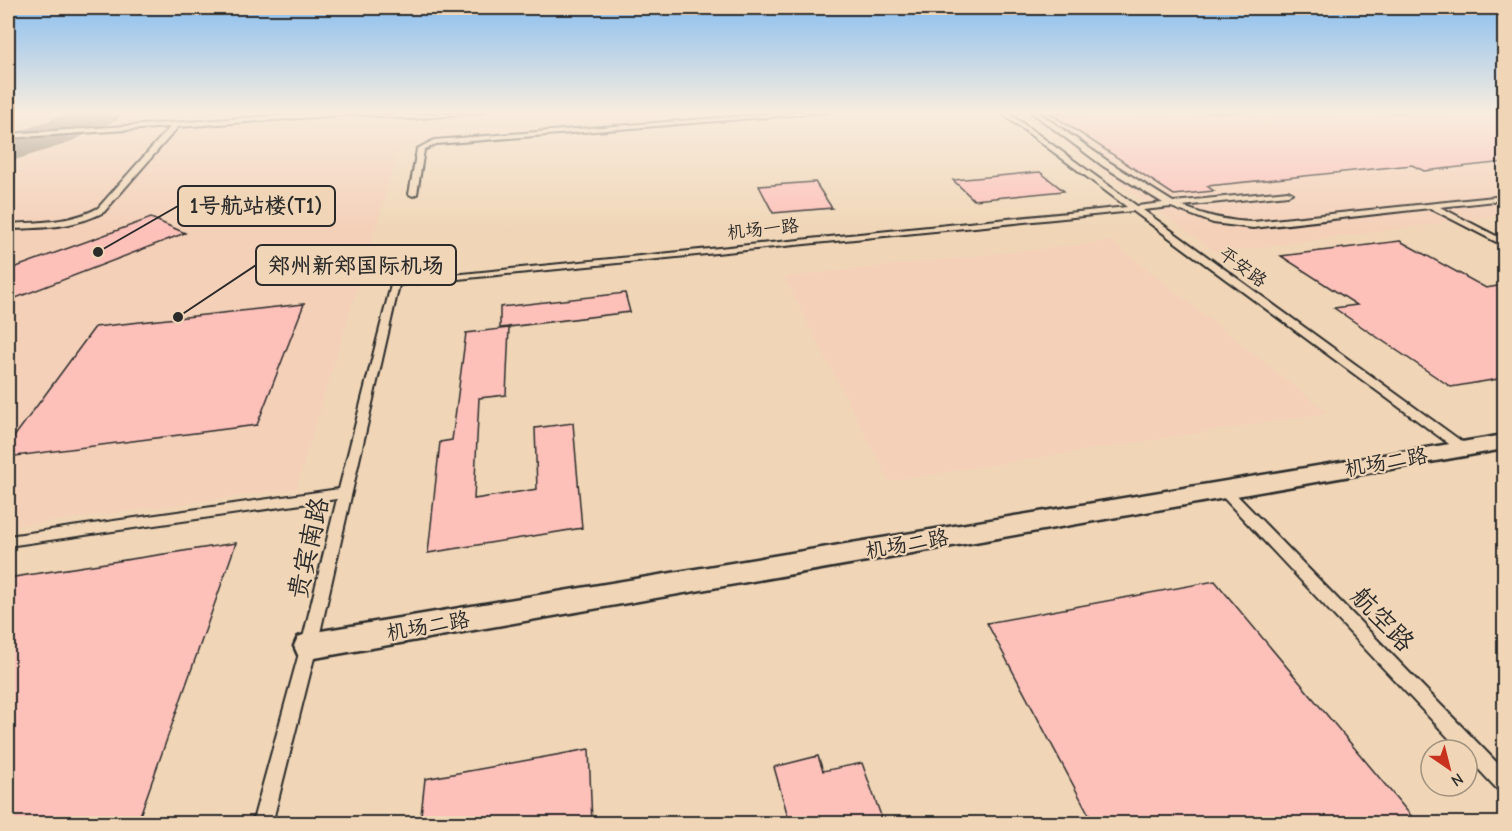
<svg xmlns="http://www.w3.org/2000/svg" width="1512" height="831" viewBox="0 0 1512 831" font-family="'Comic Neue','LXGW WenKai TC',sans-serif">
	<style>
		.built { fill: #f4d0b8 }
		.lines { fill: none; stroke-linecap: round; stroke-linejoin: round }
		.taxiway { fill: #8e8071; fill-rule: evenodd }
		.building { fill: #fdc1ba; stroke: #2b2b2b; stroke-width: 1.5 }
		.service-casing { stroke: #2b2b2b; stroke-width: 4 }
		.minor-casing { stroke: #2b2b2b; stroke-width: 5 }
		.service { fill: #f0d6b7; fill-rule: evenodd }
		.minor { fill: #f0d6b7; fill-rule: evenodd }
		.labels { text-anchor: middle; stroke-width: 4.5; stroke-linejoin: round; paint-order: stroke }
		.far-street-label { font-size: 18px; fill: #2b2b2b; stroke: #f0d6b7 }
		.street-label { font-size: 21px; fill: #2b2b2b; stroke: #f0d6b7 }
		.near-street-label { font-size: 26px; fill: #2b2b2b; stroke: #f0d6b7 }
		.leader { fill: none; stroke: #2b2b2b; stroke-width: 2 }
		.callout-dot { fill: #2b2b2b; stroke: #f0d6b7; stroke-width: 2 }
		.callout { fill: #f0d6b7; stroke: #2b2b2b; stroke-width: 2 }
		.callout-label { font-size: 22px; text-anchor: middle; font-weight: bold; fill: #2b2b2b }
	</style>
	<rect width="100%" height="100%" fill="#f0d6b7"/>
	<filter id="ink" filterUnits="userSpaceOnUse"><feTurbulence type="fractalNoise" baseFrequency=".0167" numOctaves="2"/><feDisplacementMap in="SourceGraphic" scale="12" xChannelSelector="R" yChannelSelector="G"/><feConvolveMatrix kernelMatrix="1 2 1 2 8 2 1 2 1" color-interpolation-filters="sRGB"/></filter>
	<g filter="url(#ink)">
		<g class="built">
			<path d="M8 112H879L401 145 296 489 8 527Z"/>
			<path d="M1020 112H1504V215L1217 253Z"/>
			<path d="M1112 241 1328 413 889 481 784 277Z"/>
		</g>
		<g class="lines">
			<path class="taxiway" d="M71 112H123L117 120 63 145 8 162V136Z"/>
		</g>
		<g class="building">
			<path d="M1048 112H1504V162L1424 171 1412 165 1207 186 1214 191 1174 195Z"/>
			<path d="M1040 172 1064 191 974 200 953 180Z"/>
			<path d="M815 182 832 208 773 213 759 186Z"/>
			<path d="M151 218 185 233 8 301V270Z"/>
			<path d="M1400 241 1486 288 1504 285V378L1451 387 1334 308 1357 305 1281 256Z"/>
			<path d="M625 293 630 312 500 328V307Z"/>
			<path d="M304 304 257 425 8 457V445L95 327Z"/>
			<path d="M509 328 506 395 479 398 474 499 537 489 535 428 573 423 582 528 428 553 440 442 452 440 466 333Z"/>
			<path d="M236 543 137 824H8V578Z"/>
			<path d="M1215 581 1418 824H1094L987 623Z"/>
			<path d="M589 749 592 824H420L425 779Z"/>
			<path d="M818 756 823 771 862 763 884 824H790L774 767Z"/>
		</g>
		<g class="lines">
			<defs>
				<g id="service">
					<path d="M331 112 412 115 485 112 412 119 356 114 178 127 104 212C74 228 40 228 8 229V224C39 222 70 223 98 208L170 127 8 138V134Z"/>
					<path d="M796 112H827L436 144 424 150 417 194 413 196 409 194 417 149 434 140Z"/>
					<path d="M1000 112H1007L1137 206 1163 203 1103 166 1031 112H1038L1109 162 1173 202 1288 191 1292 193 1288 195 1182 206C1205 216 1227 221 1253 222L1504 196V200L1440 207 1504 240V246L1430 208 1253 228 1213 223 1171 207 1143 210 1468 446 1470 449 1468 452H1460L1133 211 399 285 317 646 272 824H252L301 646 337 499 8 546V536L339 489 392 281 1127 207Z"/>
					<path d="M1224 485 1229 487 1504 770V792L1497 789 1467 757V750H1460L1219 493 1217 490 1219 487Z"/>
				</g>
				<path id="minor" d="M1504 435V449L309 659 298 655 294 646 298 637 309 633Z"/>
			</defs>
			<use href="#service" class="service-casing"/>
			<use href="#minor" class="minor-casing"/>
			<use href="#service" class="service"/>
			<use href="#minor" class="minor"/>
		</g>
	</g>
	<linearGradient id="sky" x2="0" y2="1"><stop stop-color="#8bbff0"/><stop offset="0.49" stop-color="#f8eddf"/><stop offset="1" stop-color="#f8eddf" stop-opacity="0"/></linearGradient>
	<rect width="1512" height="229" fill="url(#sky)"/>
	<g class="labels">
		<g class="far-street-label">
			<text transform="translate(763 229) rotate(-6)" y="6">机场一路</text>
			<text transform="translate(1243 267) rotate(36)" y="6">平安路</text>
		</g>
		<g class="street-label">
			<text transform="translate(1386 462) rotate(-10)" y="7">机场二路</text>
			<text transform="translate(907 544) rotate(-10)" y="7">机场二路</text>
			<text transform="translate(428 626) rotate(-10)" y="7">机场二路</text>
		</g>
		<g class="near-street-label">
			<text transform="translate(308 548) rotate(-77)" y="9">贵宾南路</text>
			<text transform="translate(1383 619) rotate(46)" y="9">航空路</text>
		</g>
	</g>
	<path class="leader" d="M98 252L178 206M178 317L256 265"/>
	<g class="callout-dot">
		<circle cx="98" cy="252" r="6"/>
		<circle cx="178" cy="317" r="6"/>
	</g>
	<g class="callout">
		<rect x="178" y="186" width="157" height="40" rx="6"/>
		<rect x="256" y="245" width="200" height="40" rx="6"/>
	</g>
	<g class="callout-label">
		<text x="256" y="213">1号航站楼(T1)</text>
		<text x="356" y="273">郑州新郑国际机场</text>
	</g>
	<rect width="1512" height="831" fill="none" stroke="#f0d6b7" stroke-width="30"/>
	<rect x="15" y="15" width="1482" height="801" fill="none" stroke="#2b2b2b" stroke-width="2" filter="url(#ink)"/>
	<g transform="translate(1449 768) rotate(145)"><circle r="28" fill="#f0d6b7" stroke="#a1927f" stroke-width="1.5"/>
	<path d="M0-4.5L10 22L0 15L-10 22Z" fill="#c8321e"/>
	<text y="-9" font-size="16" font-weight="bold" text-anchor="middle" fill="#2b2b2b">N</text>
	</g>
</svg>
